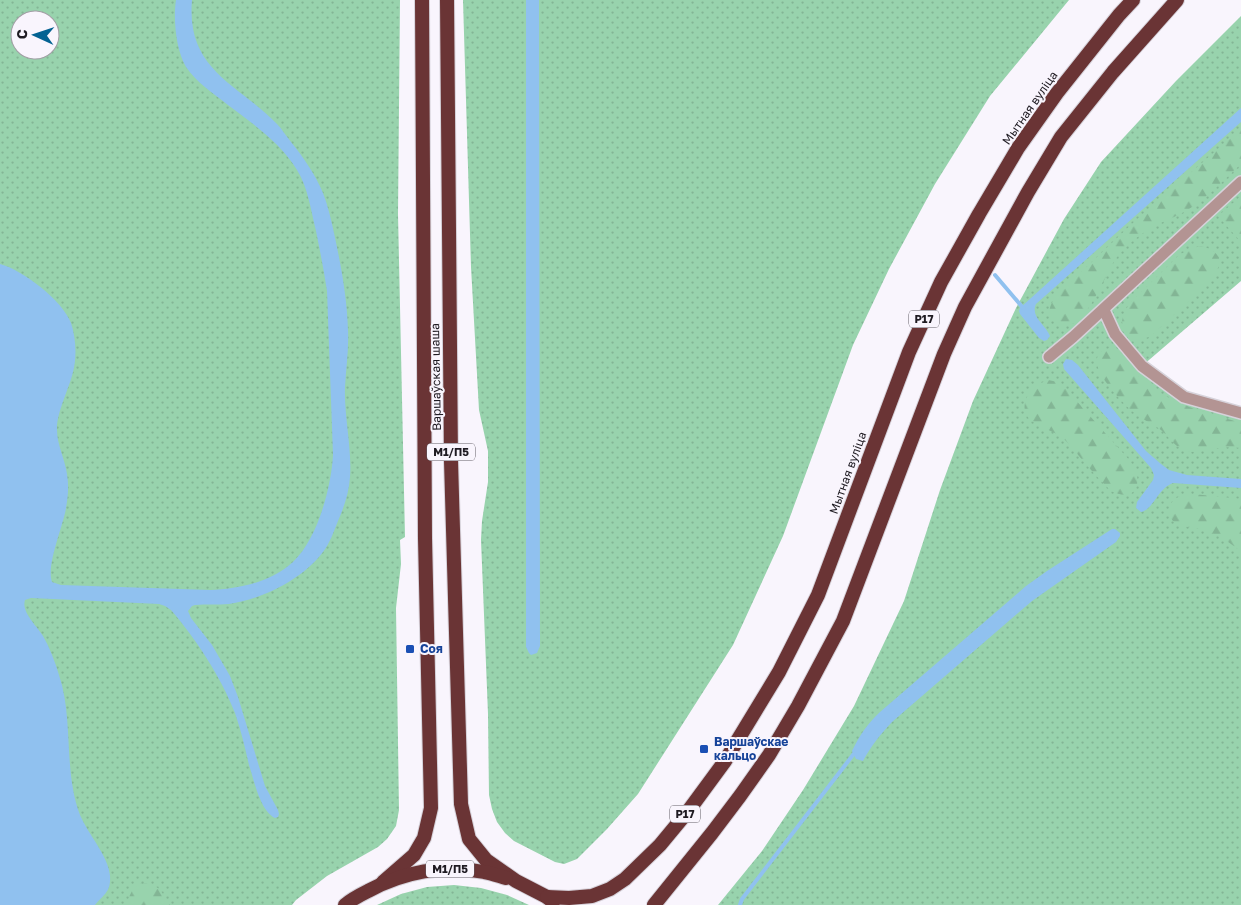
<svg xmlns="http://www.w3.org/2000/svg" width="1241" height="905" viewBox="0 0 1241 905" font-family="'Golos Text',sans-serif">
	<style>
		.grass { fill: url(#grass-dots); fill-rule: evenodd }
		.forest { fill: url(#forest-firs) }
		.water { fill: #90c1ef }
		.lines { fill: none; stroke-linecap: round; stroke-linejoin: round }
		.stream { stroke: #90c1ef; stroke-width: 4 }
		.minor-casing { stroke: #d6d2da; stroke-width: 14 }
		.trunk-casing { stroke: #d6d2da; stroke-width: 16 }
		.minor { stroke: #b39493; stroke-width: 11 }
		.trunk { stroke: #6a3435; stroke-width: 14 }
		.transit-dot { fill: #1a4fb4; stroke: #f9f5fd; stroke-width: 2 }
		.labels { text-anchor: middle; stroke-width: 4; stroke-linejoin: round; paint-order: stroke }
		.shield { fill: #f9f5fd; stroke: #605c64; stroke-width: 1 }
		.shield-label { font-size: 11px; font-weight: bold; fill: #1f1b22 }
		.street-label { font-size: 12px; fill: #1f1b22; stroke: #f9f5fd }
		.transit-label { font-size: 12px; font-weight: bold; fill: #164399; stroke: #f9f5fd; text-anchor: start }
	</style>
	<defs>
		<pattern id="grass-dots" width="8" height="8" patternUnits="userSpaceOnUse" patternTransform="scale(1.25)"><rect width="8" height="8" fill="#98d3ad"/><path d="M2 2h.1M6 6h.1" fill="none" stroke="#83b595" stroke-width="1.8" stroke-linecap="round"/></pattern>
		<pattern id="forest-firs" width="22" height="20" patternUnits="userSpaceOnUse" patternTransform="scale(1.25)"><rect width="22" height="20" fill="#98d3ad"/><path d="M5 1l3.5 6h-7zM16 11l3.5 6h-7z" fill="#83b595"/></pattern>
	</defs>
	<rect width="100%" height="100%" fill="#f9f5fd"/>
	<g class="grass">
		<path d="M0 0H400L398 214 405 537 400 540 401 564 396 608 399 810 396 826 387 839 378 847 327 876 296 900 292 905H0ZM20 20H50V50H20Z"/>
		<path d="M463 0H1069L990 96 935 184 889 269 853 345 783 536 733 645 638 794 607 829 577 859 564 864 555 862 514 841 505 833 497 822 492 809 489 795 488 714 481 540 482 521 488 482V451L479 410 471 267Z"/>
		<path d="M1241 16V281L1142 366 1184 397 1241 411V905H718L762 851 803 790 854 706 904 601 940 490 973 401 1016 308 1064 219 1101 162 1176 81Z"/>
		<path d="M454 885 481 888 507 895 529 905H377L401 894 427 887Z"/>
	</g>
	<g class="forest">
		<path d="M1241 129V164C1224 180 1208 197 1189 209 1178 216 1166 220 1155 226 1140 234 1127 244 1117 257 1105 272 1083 341 1056 323 1044 315 1051 302 1058 294L1135 221Z"/>
		<path d="M1241 196V242L1218 216Z"/>
		<path d="M1201 246C1225 253 1223 265 1209 282L1151 336C1142 340 1137 341 1128 338 1119 324 1121 316 1130 303L1178 256 1189 249Z"/>
		<path d="M1111 348 1119 351 1127 358 1138 376 1161 394 1189 407 1241 423V448C1232 447 1223 447 1214 449 1204 450 1195 454 1184 450 1174 446 1169 437 1161 430 1152 423 1141 419 1132 411 1120 400 1074 354 1111 348Z"/>
		<path d="M1048 380 1058 382 1065 388 1130 461C1133 466 1136 471 1137 476 1140 496 1125 498 1111 491 1100 480 1089 468 1079 456 1074 450 1069 444 1063 438 1050 427 1015 424 1027 397 1032 387 1038 384 1048 380Z"/>
		<path d="M1193 494 1241 499V552C1230 542 1217 534 1203 530 1194 527 1180 527 1173 521 1170 518 1169 514 1169 510 1171 497 1182 495 1193 494Z"/>
		<path d="M139 884C158 882 161 891 170 905H127C129 896 131 890 139 884Z"/>
	</g>
	<g class="water">
		<path d="M176 0H192C186 70 237 83 277 124 282 129 286 136 291 142 304 158 315 174 323 193 328 206 331 219 334 233 341 265 347 298 348 330 349 349 346 368 345 387 344 417 352 447 350 477 349 493 344 507 338 521 334 531 330 543 323 552 303 579 263 599 229 604 218 605 207 604 195 605L192 606 188 611 191 618 212 645 230 676 238 697 265 786 278 810 279 814 278 817 275 818C260 811 254 780 249 765 245 748 241 730 235 713 221 677 196 639 171 610L165 606 159 604 31 598 25 600C21 612 37 626 43 636 50 648 55 662 59 675 74 720 63 770 80 815 88 834 109 857 110 876 111 892 104 894 95 905H0V264C23 270 63 301 71 323 76 338 77 357 73 372 69 389 56 414 57 430 57 445 65 459 67 474 69 486 68 497 66 508 63 527 46 565 52 582L61 585 210 590C239 589 271 582 293 562 318 538 331 488 333 455L327 291C324 271 320 251 316 231 311 211 308 187 297 170 280 142 253 124 228 105 213 93 197 83 186 67 176 50 173 19 176 0Z"/>
		<path d="M526 0H539L540 646 537 653 531 655 529 653 526 647Z"/>
		<path d="M1241 108V122L1036 304C1030 317 1046 325 1050 336L1047 340 1044 341 1039 338 1020 314 1019 311 1020 308Z"/>
		<path d="M1066 359 1072 360 1078 365 1146 451 1161 464 1169 470 1187 475 1241 479V488L1173 483C1158 488 1153 510 1141 512L1136 508 1137 502 1153 480 1154 475 1151 468 1064 369 1063 364Z"/>
		<path d="M1112 529H1115L1120 533V536L1116 542 1032 601 892 722C880 735 871 746 863 761L856 759 852 751C860 735 867 724 880 712L1026 586 1047 571Z"/>
	</g>
	<g class="lines">
		<g class="stream">
			<path d="M995 275 1024 309"/>
			<path d="M740 905 742 899 856 751"/>
		</g>
		<defs>
			<g id="minor">
				<path d="M1104 310 1115 334 1142 366 1184 397 1241 413"/>
				<path d="M1049 357 1073 337 1241 182"/>
			</g>
			<g id="trunk">
				<path d="M447 0 451 461 461 804 469 839 486 860 516 881 547 897 553 902"/>
				<path d="M383 882 414 855 424 838 431 808 425 538 422 0"/>
				<path d="M547 897 569 898 592 896 610 889 625 879 660 845 689 810 725 761 779 672 818 595 909 352 941 282 979 214 1018 148 1057 93 1119 15 1133 0"/>
				<path d="M345 905C352 899 360 895 368 891 403 872 444 864 484 872 491 873 499 876 506 878"/>
				<path d="M654 905 712 833 740 796 769 755 798 706 843 621 944 354 965 307 1028 192 1061 137 1113 72 1177 0"/>
			</g>
		</defs>
		<use href="#minor" class="minor-casing"/>
		<use href="#trunk" class="trunk-casing"/>
		<use href="#minor" class="minor"/>
		<use href="#trunk" class="trunk"/>
	</g>
	<g class="transit-dot">
		<rect x="405" y="644" width="10" height="10" rx="2.5"/>
		<rect x="699" y="744" width="10" height="10" rx="2.5"/>
	</g>
	<g class="labels">
		<g class="shield">
			<rect x="909" y="310.5" width="30" height="17" rx="4"/>
			<rect x="427" y="443.5" width="48" height="17" rx="4"/>
			<rect x="670" y="805.5" width="30" height="17" rx="4"/>
			<rect x="426" y="860.5" width="48" height="17" rx="4"/>
		</g>
		<g class="shield-label">
			<text x="924" y="323">Р17</text>
			<text x="451" y="456">М1/П5</text>
			<text x="685" y="818">Р17</text>
			<text x="450" y="873">М1/П5</text>
		</g>
		<g class="street-label">
			<text transform="translate(1030 108) rotate(-55)" y="4">Мытная вуліца</text>
			<text transform="translate(436 377) rotate(-91)" y="4">Варшаўская шаша</text>
			<text transform="translate(848 473) rotate(-70)" y="4">Мытная вуліца</text>
		</g>
		<g class="transit-label">
			<text x="420" y="653">Соя</text>
			<text x="714" y="746">Варшаўскае<tspan x="714" dy="14">кальцо</tspan></text>
		</g>
	</g>
	<g transform="translate(35 35) rotate(273)"><circle r="24" fill="#f9f5fd" stroke="#a29ea5"/>
	<path d="M0-4L9 19L0 12L-9 19Z" fill="#046292"/>
	<text y="-8" font-size="14" font-weight="bold" text-anchor="middle" fill="#1f1b22">С</text>
	</g>
</svg>
